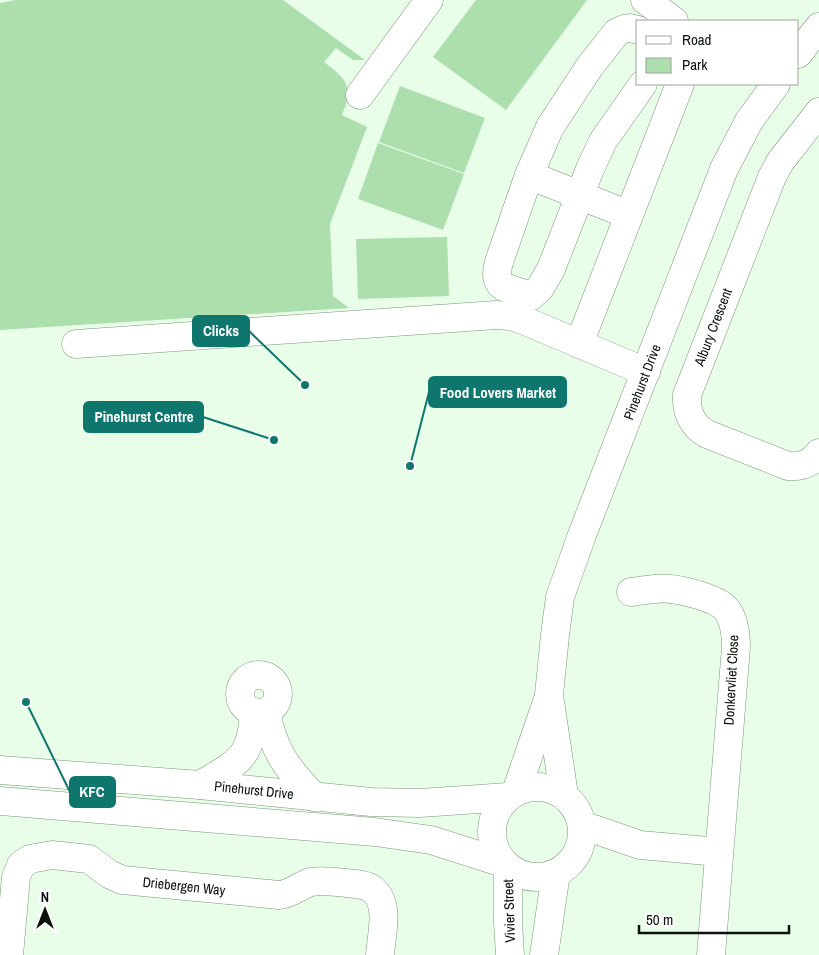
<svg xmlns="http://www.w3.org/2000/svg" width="819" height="955" viewBox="0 0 819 955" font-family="'Archivo Narrow',sans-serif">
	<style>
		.green { fill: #acdfad }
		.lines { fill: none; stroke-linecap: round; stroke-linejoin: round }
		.minor-casing { stroke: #7d947d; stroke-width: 29 }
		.minor { stroke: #fff; stroke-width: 28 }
		.labels { text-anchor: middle; stroke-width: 4; stroke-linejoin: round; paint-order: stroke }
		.street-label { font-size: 14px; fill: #0a130a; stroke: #fff }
		.leader { fill: none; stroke: #0f766e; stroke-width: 2 }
		.callout-dot { fill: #0f766e; stroke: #fff; stroke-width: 2 }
		.callout { fill: #0f766e; stroke: #0f766e; stroke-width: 2 }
		.callout-label { font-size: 15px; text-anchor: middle; font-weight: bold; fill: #fff }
	</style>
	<rect width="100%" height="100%" fill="#e9fee9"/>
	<g class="green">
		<path d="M15 0H283L365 60H353L336 48 324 62C347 79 354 87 342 115L367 127 330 224 333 296 349 308 0 330V3Z"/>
		<path d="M476 0H587L506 110 433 57Z"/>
		<path d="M400 86 485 118 464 173 379 142Z"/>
		<path d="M378 143 464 174 443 230 358 199Z"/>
		<path d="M447 237 449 296 358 299 356 239Z"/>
	</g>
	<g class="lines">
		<defs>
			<g id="minor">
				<path d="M645 0 674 21"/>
				<path d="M798 54 819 27"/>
				<path d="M360 95 429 0"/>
				<path d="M819 112 780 162 772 177 687 395C686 411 692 426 707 434L788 466C801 467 811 464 819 453"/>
				<path d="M529 175 499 262C496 272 495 281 504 287L531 296 540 288 551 269 590 169 603 141 643 84"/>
				<path d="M629 215 529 175 550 127 590 66 617 32 624 29 630 28 638 30"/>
				<path d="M76 344 496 315 510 316 523 320 646 372"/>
				<path d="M579 344 680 84"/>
				<path d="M631 592C643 591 658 587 670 589 683 590 720 599 727 610 734 620 736 635 736 647L711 955"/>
				<circle cx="259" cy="694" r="19"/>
				<path d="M266 712C274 752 286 767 314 797"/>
				<path d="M0 770 200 785 371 802 420 803 508 797"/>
				<path d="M200 785C237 763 252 759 254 712"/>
				<circle cx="537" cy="832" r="45"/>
				<path d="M516 792 548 699"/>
				<path d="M564 795 549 695 555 635 560 597 582 535 724 169 749 121 776 84"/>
				<path d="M0 801 375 832 431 840 503 863"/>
				<path d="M582 825 640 845 719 852"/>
				<path d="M508 868V922L510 955"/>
				<path d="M9 955 16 877 21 865 30 859 52 855 89 859 109 874 122 880 279 895C292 894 300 885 311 882 322 880 335 882 346 883 354 884 365 884 372 889 391 903 381 936 380 955"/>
				<path d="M544 955 556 873"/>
			</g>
		</defs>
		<use href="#minor" class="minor-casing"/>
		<use href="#minor" class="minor"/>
	</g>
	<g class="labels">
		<g class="street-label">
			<text transform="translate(713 327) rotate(-69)" y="5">Albury Crescent</text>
			<text transform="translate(642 382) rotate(-69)" y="5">Pinehurst Drive</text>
			<text transform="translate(731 680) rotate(-87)" y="5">Donkervliet Close</text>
			<text transform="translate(254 790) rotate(6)" y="5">Pinehurst Drive</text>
			<text transform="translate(184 886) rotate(6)" y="5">Driebergen Way</text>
			<text transform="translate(509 911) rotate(-92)" y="5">Vivier Street</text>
		</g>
	</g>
	<path class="leader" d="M305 385L249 331M410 466L429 392M274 440L203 417M26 702L70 792"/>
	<g class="callout-dot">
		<circle cx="305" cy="385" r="5"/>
		<circle cx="410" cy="466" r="5"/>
		<circle cx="274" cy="440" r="5"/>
		<circle cx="26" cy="702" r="5"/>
	</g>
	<g class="callout">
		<rect x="193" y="316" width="56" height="30" rx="5"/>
		<rect x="429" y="377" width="137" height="30" rx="5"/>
		<rect x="84" y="402" width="119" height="30" rx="5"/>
		<rect x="70" y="777" width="45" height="30" rx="5"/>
	</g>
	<g class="callout-label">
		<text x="221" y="336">Clicks</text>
		<text x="498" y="398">Food Lovers Market</text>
		<text x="144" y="422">Pinehurst Centre</text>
		<text x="92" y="797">KFC</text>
	</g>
	<rect x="636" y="20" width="162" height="65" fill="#ffffff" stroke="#9da19d"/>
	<rect x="646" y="36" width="25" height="8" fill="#ffffff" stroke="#9da19d"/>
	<text x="682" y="45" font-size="15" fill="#0a130a">Road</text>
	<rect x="646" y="58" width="25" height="15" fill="#acdfad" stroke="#9da19d"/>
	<text x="682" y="70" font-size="15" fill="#0a130a">Park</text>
	<g transform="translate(45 910)" stroke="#ffffff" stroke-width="4" paint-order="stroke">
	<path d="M0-4L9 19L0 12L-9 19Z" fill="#0a130a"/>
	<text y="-8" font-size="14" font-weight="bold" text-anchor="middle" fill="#0a130a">N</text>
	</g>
	<path d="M639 925v8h150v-8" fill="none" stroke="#0a130a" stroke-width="2.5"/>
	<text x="646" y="925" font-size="15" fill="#0a130a" stroke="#ffffff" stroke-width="4" paint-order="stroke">50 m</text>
</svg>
